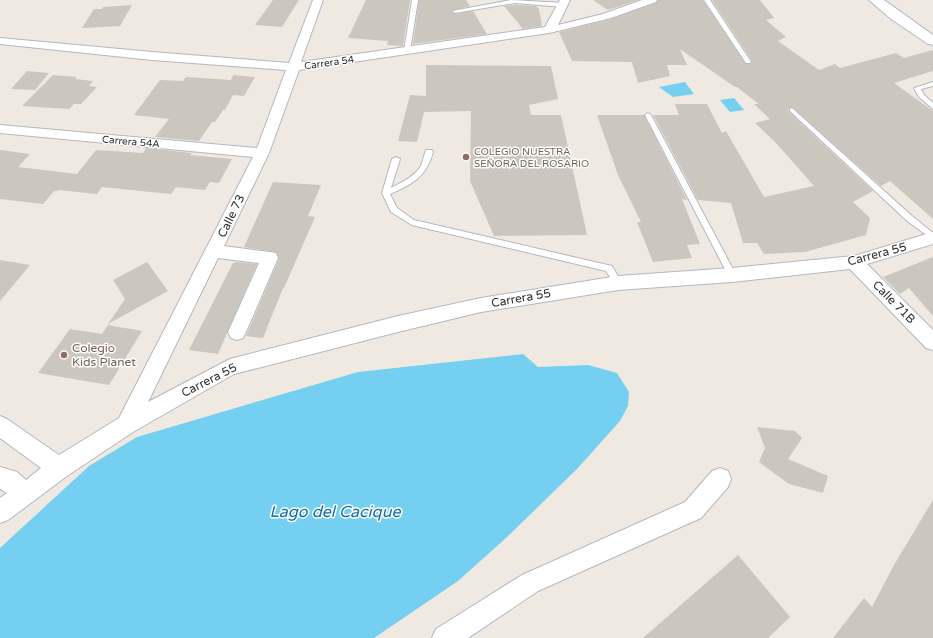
<svg xmlns="http://www.w3.org/2000/svg" width="933" height="638" viewBox="0 0 933 638" font-family="'Varela Round',sans-serif">
	<style>
		.water { fill: #75cff0 }
		.building { fill: #cbc7bf }
		.lines { fill: none; stroke-linecap: round; stroke-linejoin: round }
		.lane-casing { stroke: #b4b7c1; stroke-width: 2 }
		.street-casing { stroke: #b4b7c1; stroke-width: 2 }
		.secondary-casing { stroke: #b4b7c1; stroke-width: 2 }
		.lane { fill: #fff; fill-rule: evenodd }
		.street { fill: #fff; fill-rule: evenodd }
		.secondary { fill: #fff; fill-rule: evenodd }
		.education-dot { fill: #8d6e63; stroke: #fff; stroke-width: 1.5 }
		.labels { text-anchor: middle; stroke-width: 3; stroke-linejoin: round; paint-order: stroke }
		.far-street-label { font-size: 10px; fill: #2e2e2e; stroke: #fff }
		.far-education-label { font-size: 10px; fill: #785e54; stroke: #fff; text-anchor: start }
		.street-label { font-size: 12px; fill: #2e2e2e; stroke: #fff }
		.education-label { font-size: 12px; fill: #785e54; stroke: #fff; text-anchor: start }
		.near-water-label { font-size: 16px; font-style: italic; fill: #0d6fa3; stroke: #fff }
	</style>
	<rect width="100%" height="100%" fill="#efe9e1"/>
	<g class="water">
		<path d="M685 82 694 94 673 97 659 87Z"/>
		<path d="M734 98 744 110 730 112 720 100Z"/>
		<path d="M523 354 538 367 588 365 617 373 629 392 628 406 620 421 577 469 506 538 458 581 374 638H0V548L89 466 137 437 358 372Z"/>
	</g>
	<g class="building">
		<path d="M273 0H299L282 27 255 25Z"/>
		<path d="M366 0H410L403 46 387 45 388 41 348 38Z"/>
		<path d="M419 0H466L470 6 451 11 455 14 473 11 487 34 413 44Z"/>
		<path d="M593 0H638L608 10Z"/>
		<path d="M658 0H703L746 64H751L752 61 712 0H760L774 18 766 20 786 37 778 41 819 70 835 64 840 68 896 53 904 58 933 50V71L894 83 933 111V219L890 181 881 186 792 107 788 109 789 112 873 191 853 202 870 218 866 235 805 252 764 254 757 243H743L731 203 698 200 653 115H679L675 104H707L722 133 726 131 764 197 814 186 777 144 755 123 770 119 754 104H759L737 87H735L680 49 687 65H667L670 76 638 83 632 62 572 61 559 32 611 19 656 3Z"/>
		<path d="M132 5 120 26 82 28 94 9H102L103 7Z"/>
		<path d="M515 5 536 6 539 9 542 26 523 29 504 6Z"/>
		<path d="M426 65 551 66 558 99 529 105 531 115H561L587 235 494 236 470 181 471 111 424 112 417 142 398 141 410 95 426 96Z"/>
		<path d="M27 71 49 73 35 90 11 89Z"/>
		<path d="M53 75 77 77 75 79 93 81 89 86 97 87 81 104H74L69 109 22 106Z"/>
		<path d="M233 75 255 77 244 96 233 95 225 110H223L215 122H212L199 141 155 137 169 119 134 115 160 80 183 81 186 77 231 80Z"/>
		<path d="M597 115H644L687 200 682 199 700 244 687 245 692 258 653 262 637 222H641L618 175Z"/>
		<path d="M146 148 192 153 190 155 232 159 219 183 210 182 205 190 176 187 171 194 102 187 97 194 59 190 57 191H54L43 204 0 199V150L30 154 18 167 77 174 96 150 143 153Z"/>
		<path d="M273 182 321 185 308 216 315 217 284 288H283L263 338 246 336 279 259 276 252 244 247Z"/>
		<path d="M933 257V316L909 288 900 294 883 277Z"/>
		<path d="M0 260 30 265 0 301Z"/>
		<path d="M147 262 168 291 108 324 125 299 113 280Z"/>
		<path d="M236 262 257 264 218 354 189 350 233 263Z"/>
		<path d="M108 325 142 331 109 385 38 373 70 329 102 334Z"/>
		<path d="M757 427 795 431 802 438 788 459 828 476 823 493 789 484 759 462 765 448Z"/>
		<path d="M933 500V638H833L864 598 872 607 894 565Z"/>
		<path d="M738 555 790 617 768 638H643Z"/>
	</g>
	<g class="lines">
		<defs>
			<g id="lane">
				<path d="M412 0H418L410 51 407 53 404 51Z"/>
				<path d="M511 0 564 3 567 5 564 7 515 3 455 13 452 11Z"/>
				<path d="M704 0H710L751 62 750 63H746Z"/>
				<path d="M933 82V86L921 89 924 95 933 103V109L919 97 914 88Z"/>
				<path d="M792 108 912 216 933 233V240L906 220 790 111V109Z"/>
				<path d="M648 113 651 115 735 273 736 275 735 277H729L645 115Z"/>
				<path d="M426 150H432L433 152C426 177 413 184 390 194L397 208 414 220 612 266 622 283 621 285H615L606 271 412 225 391 212 382 193 392 159 396 157 400 159 391 188C402 182 414 177 421 166 423 161 424 155 426 150Z"/>
			</g>
			<g id="street">
				<path d="M313 0H323L301 62 545 27 560 0H570L558 25 603 14 642 0H657L656 2 611 18 549 33 299 70 269 153 224 246 270 252 276 253 278 258 246 332 243 338 237 340 231 338 228 332 259 263 218 258 148 402 230 359 398 316 481 298 618 276 732 268 854 256 933 232V244L867 264 933 330V350L926 348 850 269 732 282 618 290 481 312 398 332 234 374 133 432 67 476 8 520 0 523V498L7 493 0 489V467L17 472 26 480 41 468 0 438V416L7 419 59 455 119 418 253 157 0 133V125L257 148 286 70 152 60 0 44V38L152 52 289 63Z"/>
				<path d="M720 468 728 471 731 479 728 487 701 518 538 591 468 638H432L436 629 522 575 685 502 712 471Z"/>
			</g>
			<path id="secondary" d="M869 0H884L933 35V45L928 44 891 19Z"/>
		</defs>
		<use href="#lane" class="lane-casing"/>
		<use href="#street" class="street-casing"/>
		<use href="#secondary" class="secondary-casing"/>
		<use href="#lane" class="lane"/>
		<use href="#street" class="street"/>
		<use href="#secondary" class="secondary"/>
	</g>
	<g class="education-dot">
		<circle cx="466" cy="157" r="4"/>
		<circle cx="64" cy="355" r="4"/>
	</g>
	<g class="labels">
		<g class="far-street-label">
			<text transform="translate(329 62) rotate(-8)" y="4">Carrera 54</text>
			<text transform="translate(131 141) rotate(5)" y="4">Carrera 54A</text>
		</g>
		<g class="far-education-label">
			<text x="474" y="155">COLEGIO NUESTRA<tspan x="474" dy="12">SEÑORA DEL ROSARIO</tspan></text>
		</g>
		<g class="street-label">
			<text transform="translate(231 216) rotate(-64)" y="4">Calle 73</text>
			<text transform="translate(877 254) rotate(-15)" y="4">Carrera 55</text>
			<text transform="translate(521 298) rotate(-10)" y="4">Carrera 55</text>
			<text transform="translate(894 302) rotate(45)" y="4">Calle 71B</text>
			<text transform="translate(209 380) rotate(-27)" y="4">Carrera 55</text>
		</g>
		<g class="education-label">
			<text x="72" y="352">Colegio<tspan x="72" dy="14">Kids Planet</tspan></text>
		</g>
		<g class="near-water-label">
			<text x="335" y="517">Lago del Cacique</text>
		</g>
	</g>
</svg>
